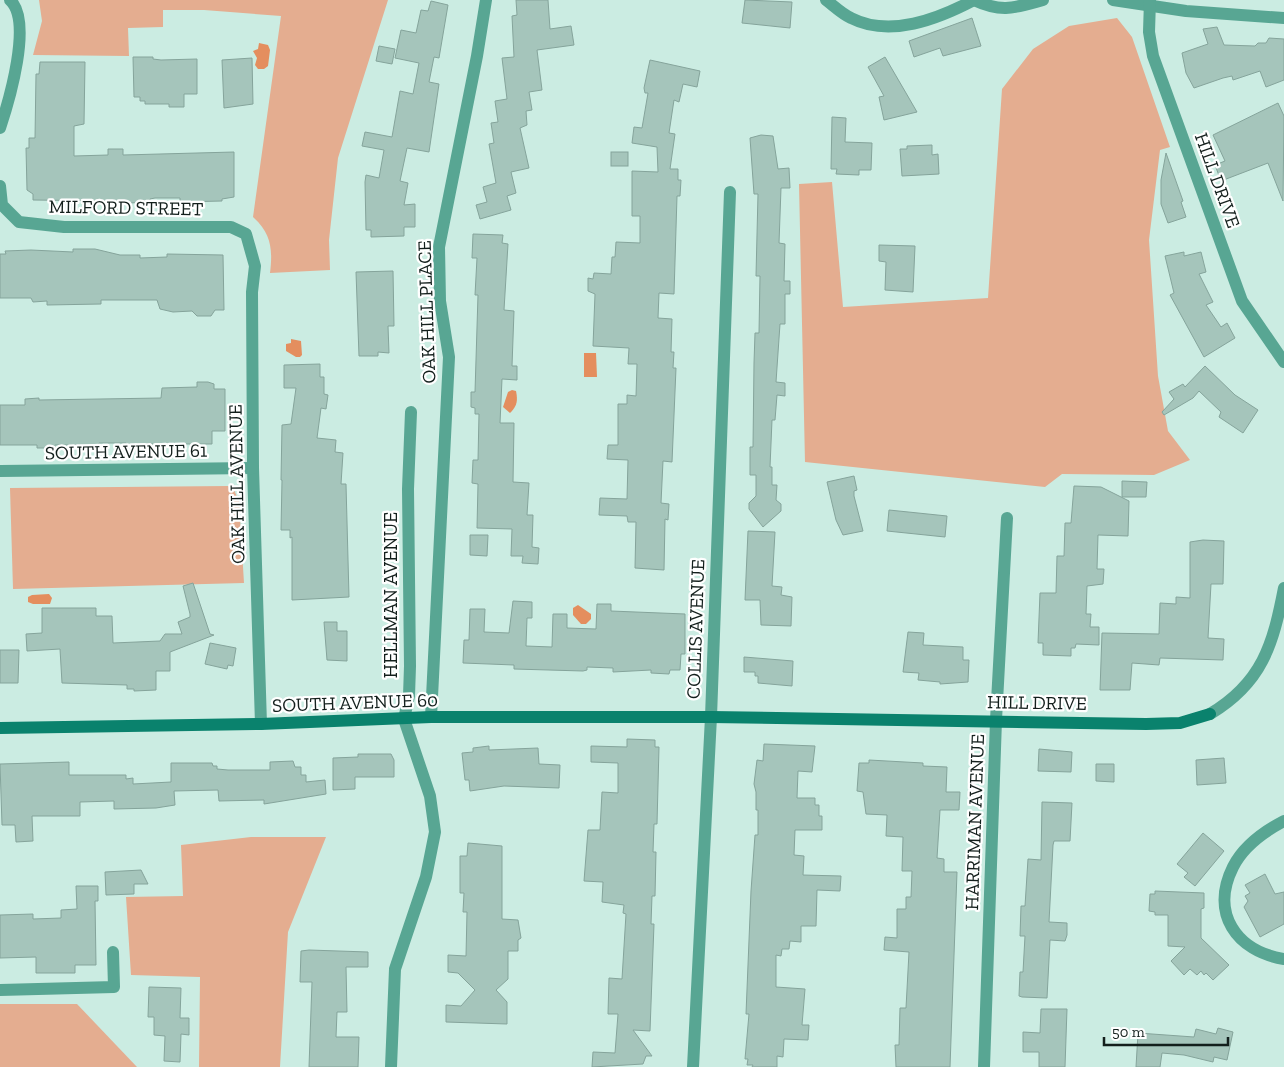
<svg xmlns="http://www.w3.org/2000/svg" width="1284" height="1067" viewBox="0 0 1284 1067" font-family="'Zilla Slab',serif">
	<style>
		.green { fill: #e4ad90 }
		.water { fill: #e48e5e }
		.building { fill: #a5c5bb; stroke: #85a49b }
		.lines { fill: none; stroke-linecap: round; stroke-linejoin: round }
		.street { stroke: #58a693; stroke-width: 12 }
		.secondary { stroke: #0a826d; stroke-width: 12 }
		.labels { text-anchor: middle; stroke-width: 4.5; stroke-linejoin: round; paint-order: stroke }
		.street-label { font-size: 19px; fill: #131f1c; stroke: #fff }
	</style>
	<rect width="100%" height="100%" fill="#cbece2"/>
	<g class="green">
		<path d="M39 0H388L338 158 329 240 330 270 270 273C273 249 271 233 253 217L281 16 204 10H163V27L128 28 129 56 33 55 42 21Z"/>
		<path d="M1117 18 1132 37 1170 147 1160 150 1149 240 1158 376 1168 431 1190 460 1154 475 1062 474 1045 487 805 462 799 184 832 182 843 307 988 298 1002 89 1033 49 1069 26Z"/>
		<path d="M228 486 234 490 239 501 244 583 13 589 10 488Z"/>
		<path d="M251 837H326L288 932 280 1067H199L200 977 131 975 126 897 183 896 181 845Z"/>
		<path d="M0 1004H77L137 1067H0Z"/>
	</g>
	<g class="water">
		<path d="M259 43 268 45 270 50 268 66 264 69H258L255 65 257 58 253 51 258 49Z"/>
		<path d="M291 339 301 341 302 355 300 357H296L286 351V344L291 343Z"/>
		<path d="M584 353H596L597 377H584Z"/>
		<path d="M512 390 516 391C518 401 517 406 510 413L503 407 508 392Z"/>
		<path d="M49 594 52 598 50 604H33L28 602V597L32 595Z"/>
		<path d="M578 605 591 614V619L586 624H581L573 615V608Z"/>
	</g>
	<g class="building">
		<path d="M516 0H548L550 29 571 26 574 45 537 50 542 90 529 92 532 110 526 111 527 125 520 128 529 168 511 172 516 193 507 196 511 210 480 219 476 205 487 202 483 187 496 183 489 144 494 143 491 123 498 122 495 101 507 99 502 58 514 57 512 16 517 15Z"/>
		<path d="M745 0 792 2 790 28 742 23Z"/>
		<path d="M431 1 448 5 439 58 434 57 429 82 439 84 429 152 407 148 400 181 408 183 404 205 415 204V227H404V236L371 237V230H366L365 182 366 175 379 178 384 150 362 146 365 132 392 137 400 91 413 94 419 63 395 58 401 30 416 33 421 10 428 11Z"/>
		<path d="M972 18 981 46 943 56 940 48 914 57 909 41Z"/>
		<path d="M1217 27 1224 45 1255 46 1258 43H1266L1269 38 1284 39V80L1266 87 1260 71 1233 80 1232 76 1223 78 1194 88 1186 73 1182 53 1208 44 1203 29Z"/>
		<path d="M379 46 395 49 392 64 376 61Z"/>
		<path d="M133 57H153V59L161 60 197 59V94H184V107H169V104H145V101H140V97H134Z"/>
		<path d="M885 57 906 93 917 112 884 120 879 97 884 96 868 67Z"/>
		<path d="M252 58 253 104 224 108 222 60Z"/>
		<path d="M650 60 700 71 697 87 683 84 679 102 674 100 669 133 675 134 670 169H678V180H681L680 196H677L674 294 659 293 658 318 672 319 671 352H674L673 368H676L672 462 663 461 661 503 669 504 668 520 665 519 664 570 635 568 636 522H628L627 516 599 515 600 498 627 499 628 460 607 459 608 445H618V404H627V395L636 396 637 364H628L629 348 593 346 595 294 588 291V278L593 279 594 273 611 274 612 257H615L616 242 640 243V216H632V171L658 172 657 147 632 143 634 127 642 128 648 93H645L644 88Z"/>
		<path d="M40 62H85L84 124 74 126V156L108 155V149H123V155L234 152V197L222 199V201L180 202V198H155L150 199V202L109 204V201L33 200V194L27 190 26 148H29V138H35L36 74H39Z"/>
		<path d="M1278 103 1284 116 1283 201 1268 163 1221 181 1215 165 1225 161 1213 135Z"/>
		<path d="M832 117 846 118 845 142 872 143 871 170H859V175L836 174 837 169H831Z"/>
		<path d="M761 135 773 136 778 169 789 168 790 188H781L779 243 785 244 784 281H790V294H785V324H780L776 382 785 383V396L777 395 775 420H772L770 467H772V485H777L776 500 781 504V511L763 527 749 509V503L756 496V475H750V447H753L754 363 755 333H759L760 276H756L758 194H754L750 138Z"/>
		<path d="M932 145V155L938 154 939 174 902 176 900 149H907V146Z"/>
		<rect x="611" y="152" width="17" height="14"/>
		<path d="M1166 153 1183 201 1181 202 1186 217 1168 223 1161 204V180Z"/>
		<path d="M473 234 503 235 502 243 508 244 504 310 514 311 512 366H517V380L502 379 500 423H514L513 482 529 483 527 515H533L532 547 539 548 538 564 522 563 523 556H511L512 529 477 528 478 484 472 483 473 460H478L479 414H475V408L471 407V392H475L478 295H475L477 258H472Z"/>
		<path d="M879 245 915 246 913 292 885 290 886 262 879 261Z"/>
		<path d="M73 249H95L120 255H140V258L167 257V254L223 255 224 310H215L211 316H197L192 311 173 312 160 309 157 300H101V304L47 305V301L33 302 31 298H0V254H6L5 251 31 250 73 252Z"/>
		<path d="M1184 252V256L1201 252 1206 272 1199 274 1213 302 1206 305 1221 327 1227 323 1235 338 1204 357 1170 295 1174 293 1165 256Z"/>
		<path d="M393 271 394 326H388L389 353 378 352V356H359L356 272Z"/>
		<path d="M320 364V377H324V394L328 395 326 409 321 408 317 438 336 440 335 452 343 453 341 484H346L349 597 292 600V537L290 538V530H281L282 480H281L282 425 291 424 296 388H284V365Z"/>
		<path d="M1205 366 1235 395 1258 410 1243 433 1219 417 1221 412 1199 391 1193 398 1164 415 1162 412 1174 399 1169 392 1183 384 1185 387Z"/>
		<path d="M197 382H208L214 384V389H225V431H212V444H144V447H127L126 443H99V447L82 448 83 445H55V448H37V445H0V405H25V399L39 398V400L161 398 162 388 197 387Z"/>
		<path d="M854 476 857 490 854 491V496L863 531 843 535 836 520 827 482Z"/>
		<path d="M1122 481 1147 482 1146 497H1122Z"/>
		<path d="M1074 486 1101 487 1129 501 1128 536 1098 535 1097 569H1104L1103 584 1087 586 1086 614H1091L1090 627H1099V645L1076 644 1075 648H1071V656L1043 655V643H1038L1040 593H1056L1057 556H1064L1065 523H1071Z"/>
		<path d="M889 510 947 516 945 537 887 531Z"/>
		<path d="M748 531 775 532 772 586 782 587 781 595 792 597 791 626 761 625 760 600H745Z"/>
		<path d="M470 535H488L487 556 470 555Z"/>
		<path d="M1203 540 1224 541 1223 584H1211L1208 638 1224 639 1223 660 1160 658 1159 665 1132 663 1130 690H1100L1102 633 1159 634 1160 603 1176 604V597L1190 598V542Z"/>
		<path d="M193 583 210 634 214 635 170 652V671H156V690L134 691V689H127V685L62 683 60 649 27 651 26 634 42 633V608H96V616H112L113 643 160 641 165 634H182L178 622 190 617V614L183 586Z"/>
		<path d="M513 601 532 602V618H527L526 646 552 647 553 614H567V628L596 629 597 604H611V611L685 614V654H681L680 670H670L669 674 651 673V670L613 672V668L587 667V670L583 671 514 669V665L463 663 464 640H469L470 609H485L484 632 509 633Z"/>
		<path d="M324 622H337V631H347V661L327 660Z"/>
		<path d="M908 632 924 633 923 645 963 647V660H969L968 682 940 684V682L918 680 919 673 903 672Z"/>
		<path d="M210 643 236 648 233 666 228 665 227 669 205 664Z"/>
		<path d="M0 650H19L18 683H0Z"/>
		<path d="M744 657 793 661 792 686 758 683V676H755V672H744Z"/>
		<path d="M627 739 655 740V747H659L657 824H654L653 852H656L655 896H652L651 924H654L650 1031 633 1030 652 1056H646L643 1064 592 1067 593 1052 615 1053 618 1014H608L609 978 622 979 626 914 623 913 624 905 602 902 603 882 584 881 588 830H600L602 792 618 793V763L591 762V746L627 747Z"/>
		<path d="M764 744 815 746 812 772 798 771 797 798H815V805H819V816H822V830H795L794 855 804 856 803 875 841 876 840 891 817 890 816 926H801V942L790 941 789 949H782L781 956 776 955V987L805 989 802 1025H809L808 1040 784 1039 783 1057 777 1056V1067H752L753 1065H747L748 1059H745L749 1014H746L751 891 755 835H758V810H756V792L754 784 757 760 763 761Z"/>
		<path d="M489 746V750L538 748 539 764 560 765 559 788 504 786 470 791 469 780H465L462 753 473 752V748Z"/>
		<path d="M1039 749 1072 752 1071 772 1038 771Z"/>
		<path d="M358 754H391L394 760V777H355V789L333 790V758L358 757Z"/>
		<path d="M1224 758 1226 783 1197 785 1196 760Z"/>
		<path d="M869 760 923 763V766L947 767 946 792H960L959 810H940L937 858 944 859V872H957L950 1067H896L895 1045H899L900 1008H906L909 952 884 950 885 937 897 938V909H906V897H911L912 871H902L903 837 886 836 887 815 866 814 863 792 857 791 859 763H869Z"/>
		<path d="M293 761 295 767H301V775H306V782L325 780 326 794 264 804V800L219 801 218 790 174 791 175 805 156 808 114 809V801L80 802V816H32L33 841 16 842 15 825H2L0 764 69 762V775H126V779L133 778V784L171 782V763H212L213 766H217V769L228 770H270V762Z"/>
		<path d="M1096 764H1114V782L1096 781Z"/>
		<path d="M1042 802 1072 803 1070 841H1054L1053 845 1049 922 1067 923V935L1065 941 1050 940 1047 998 1022 997 1019 996 1020 972H1023L1025 936H1020L1021 906H1025L1028 859 1041 860Z"/>
		<path d="M1203 833 1224 851 1195 886 1184 877 1188 873 1177 864Z"/>
		<path d="M468 843 502 846V919L518 920 521 938 518 940V951H508V979L496 990 507 1002V1024L446 1022V1005L461 1006 475 990 458 973 448 972V955L466 956 467 912H463L464 893H460V856H467Z"/>
		<path d="M141 870 148 884H134V894L106 895 105 872Z"/>
		<path d="M1265 874 1275 894 1284 892V924L1260 937 1244 907 1248 901 1245 896 1250 893 1245 885Z"/>
		<path d="M76 886H98V901H95L96 965H75V973H36V957L0 958V915L33 914V919L61 918V910L77 909Z"/>
		<path d="M1155 891 1204 893V908L1201 909V938L1229 965 1213 980 1206 973 1204 975 1201 971 1197 975 1190 969 1184 975 1171 961 1185 947 1168 946V915H1155V912L1149 911 1150 894H1155Z"/>
		<path d="M309 950 368 952V967H346L347 1012H337L336 1037H359L358 1067H309L312 982H300L301 951Z"/>
		<path d="M149 987 181 988 180 1018H189V1035L181 1034 180 1062 164 1061 165 1036 154 1035V1017H148Z"/>
		<path d="M1041 1009H1067L1065 1067H1039V1052H1023V1032L1040 1033Z"/>
		<path d="M1218 1028 1233 1032 1227 1060 1214 1057 1213 1062 1184 1055 1162 1053 1160 1067H1136L1138 1033 1194 1037 1196 1029 1216 1034Z"/>
	</g>
	<g class="lines">
		<g class="street">
			<path d="M826 0C834 6 842 14 851 18 890 38 938 19 974 0"/>
			<path d="M974 0C1002 13 1014 8 1043 0"/>
			<path d="M1113 0 1186 11 1284 18"/>
			<path d="M1150 0 1149 32 1153 56 1242 301 1284 362"/>
			<path d="M0 128C9 101 33 21 10 0"/>
			<path d="M0 186 2 205 19 222 64 227H231L246 234 255 266 252 292 253 468 261 724"/>
			<path d="M0 471 253 468"/>
			<path d="M1210 714C1262 683 1273 645 1284 588"/>
			<path d="M431 717 449 357 440 301 439 247 477 56 486 0"/>
			<path d="M1284 821C1265 831 1243 847 1233 867 1210 913 1236 951 1284 959"/>
			<path d="M0 990 114 987 113 952"/>
			<path d="M391 1067 395 969 426 877 435 832 430 796 404 719 409 696 410 666 408 489 411 412"/>
			<path d="M693 1067 711 717 730 192"/>
			<path d="M984 1067 996 720 1007 518"/>
		</g>
		<path class="secondary" d="M0 728 261 724 431 717H711L1146 724 1180 723 1210 714"/>
	</g>
	<g class="labels">
		<g class="street-label">
			<text transform="translate(1218 180) rotate(70)" y="7">HILL DRIVE</text>
			<text transform="translate(126 207) rotate(1)" y="7">MILFORD STREET</text>
			<text transform="translate(426 312) rotate(-92)" y="7">OAK HILL PLACE</text>
			<text transform="translate(126 451) rotate(-1)" y="7">SOUTH AVENUE 61</text>
			<text transform="translate(236 484) rotate(-91)" y="7">OAK HILL AVENUE</text>
			<text transform="translate(390 595) rotate(-90)" y="7">HELLMAN AVENUE</text>
			<text transform="translate(695 629) rotate(-88)" y="7">COLLIS AVENUE</text>
			<text transform="translate(355 702) rotate(-2)" y="7">SOUTH AVENUE 60</text>
			<text transform="translate(1037 702) rotate(1)" y="7">HILL DRIVE</text>
			<text transform="translate(974 822) rotate(-88)" y="7">HARRIMAN AVENUE</text>
		</g>
	</g>
	<path d="M1104 1037v8h124v-8" fill="none" stroke="#131f1c" stroke-width="2.5"/>
	<text x="1112" y="1037" font-size="15" fill="#131f1c" stroke="#ffffff" stroke-width="4" paint-order="stroke">50 m</text>
</svg>
